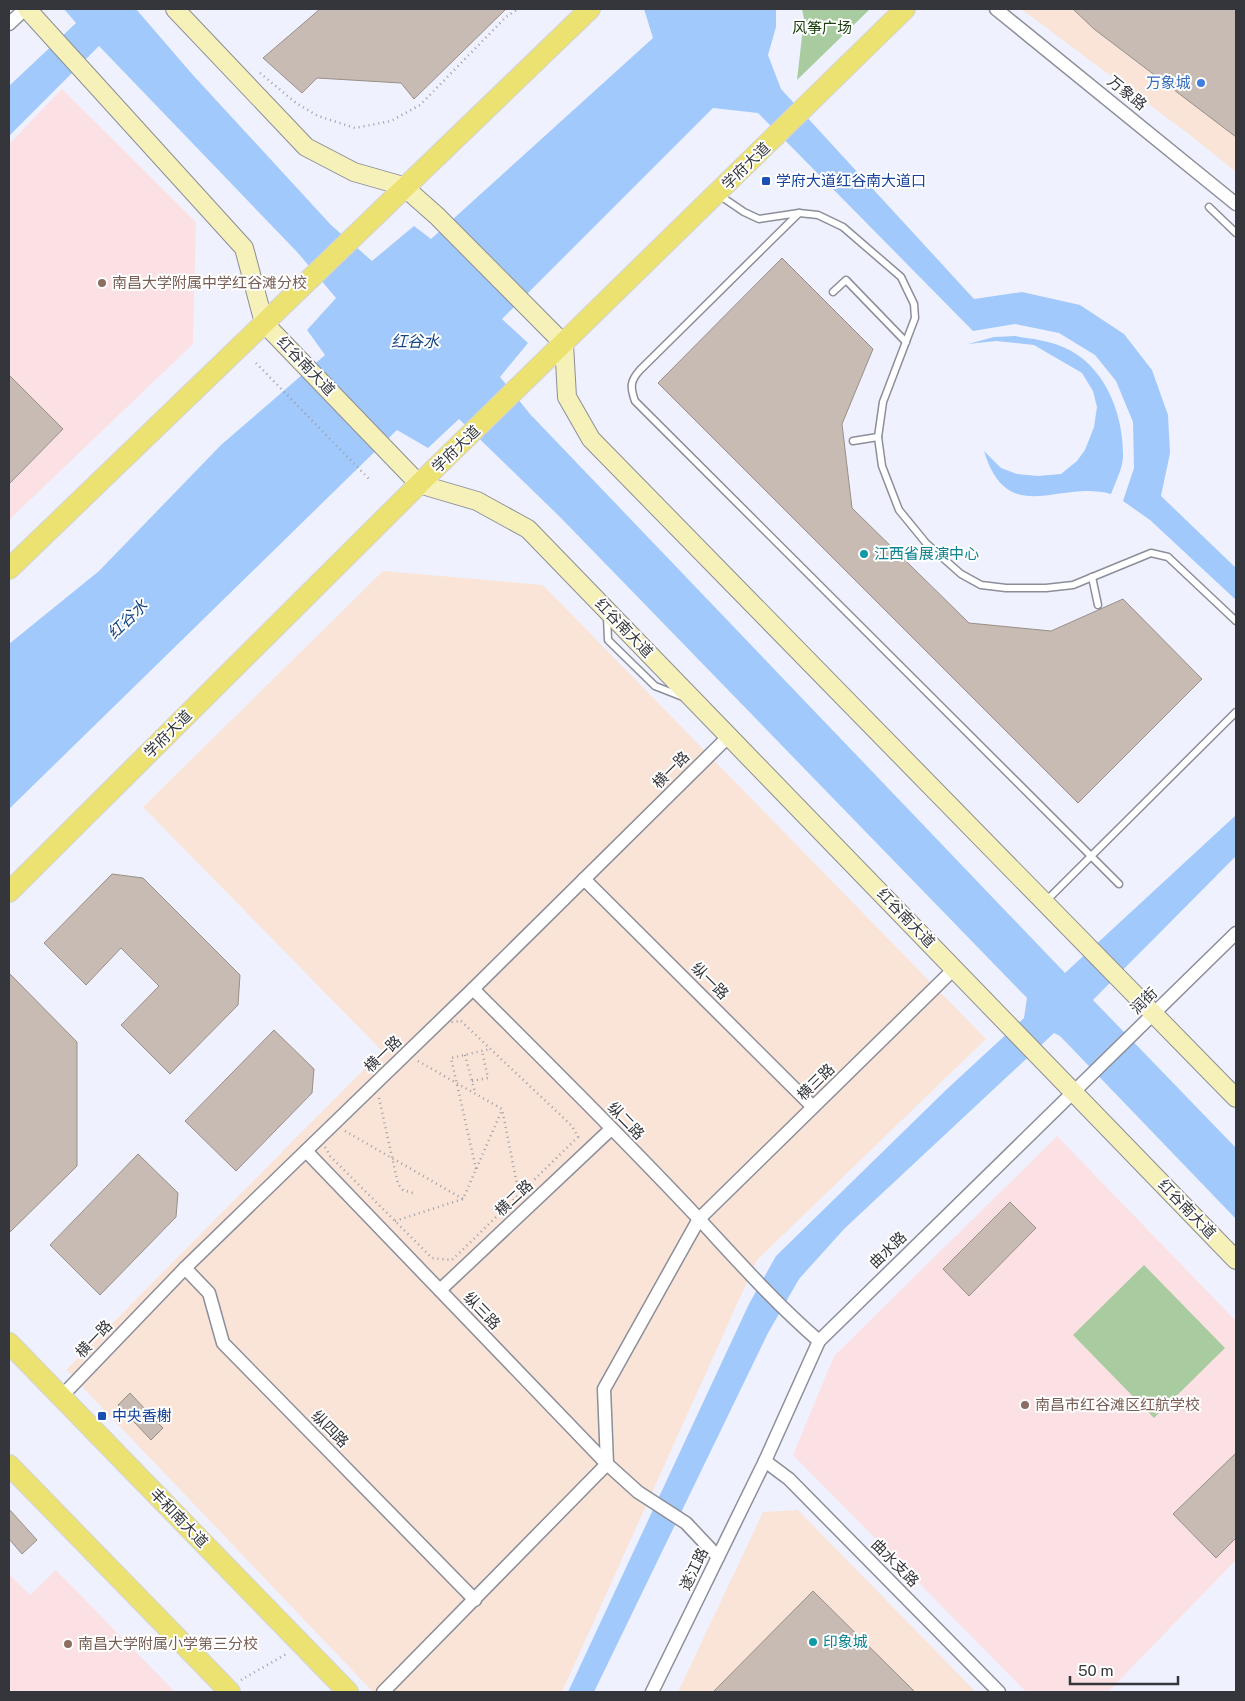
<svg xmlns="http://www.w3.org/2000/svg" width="1245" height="1701" viewBox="0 0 1245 1701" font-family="'Public Sans','Noto Sans SC',sans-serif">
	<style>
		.commercial { fill: #fae4d7 }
		.education { fill: #fce1e4 }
		.green { fill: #a8cc9f }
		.water { fill: #a2c9fc }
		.building { fill: #c7bbb4; stroke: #998f88 }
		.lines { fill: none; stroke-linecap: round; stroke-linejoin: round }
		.service-casing { stroke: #8c8e99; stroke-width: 9 }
		.minor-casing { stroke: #8c8e99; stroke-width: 15 }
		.secondary-casing { stroke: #8c8e99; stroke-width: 20 }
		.primary-casing { stroke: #d3d3d4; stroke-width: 22 }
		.path { stroke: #9c9ea7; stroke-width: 2.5; stroke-dasharray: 1 4; stroke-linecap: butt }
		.service { stroke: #fff; stroke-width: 6 }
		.minor { stroke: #fff; stroke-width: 12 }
		.secondary { stroke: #f6f1b8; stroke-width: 18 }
		.primary { stroke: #ece272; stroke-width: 20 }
		.shop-dot { fill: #3f7fe0; stroke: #fff; stroke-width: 2 }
		.transit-dot { fill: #1a4fb4; stroke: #fff; stroke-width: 2 }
		.education-dot { fill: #8d6e63; stroke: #fff; stroke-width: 2 }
		.culture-dot { fill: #0f9aa8; stroke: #fff; stroke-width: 2 }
		.labels { text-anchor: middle; stroke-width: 4; stroke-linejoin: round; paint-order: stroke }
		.park-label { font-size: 15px; fill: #1b420f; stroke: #fff }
		.shop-label { font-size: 15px; fill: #366cbe; stroke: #fff; text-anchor: end }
		.street-label { font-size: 15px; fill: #35363b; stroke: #fff }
		.transit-label { font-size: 15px; fill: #164399; stroke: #fff; text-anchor: start }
		.education-label { font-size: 15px; fill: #785e54; stroke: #fff; text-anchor: start }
		.culture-label { font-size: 15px; fill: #0d838f; stroke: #fff; text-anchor: start }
		.water-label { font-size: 16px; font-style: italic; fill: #164883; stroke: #fff }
	</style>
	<rect width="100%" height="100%" fill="#eff2fe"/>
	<g class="commercial">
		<path d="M1021 9H1236V172L1190 135Z"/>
		<path d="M383 571 543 585 986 1039 757 1260 562 1692H373L66 1370 382 1051 143 807Z"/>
		<path d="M798 1510 976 1692H678L763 1512Z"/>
	</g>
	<g class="education">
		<path d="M62 89 196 222 193 344 9 520V144Z"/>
		<path d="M1057 1136 1236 1321V1560L1108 1692H1026L793 1455 834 1356Z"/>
		<path d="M56 1570 175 1692H9V1574L30 1595Z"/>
	</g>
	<g class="green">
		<path d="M802 9H870L797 80 804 19Z"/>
		<path d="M1144 1265 1225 1348 1154 1418 1073 1335Z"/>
	</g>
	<g class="water">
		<path d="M64 9H136L192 74 331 225 372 261 414 226 431 239 653 38 644 9H776V27L768 55 781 89 974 299 1022 292 1080 305 1124 334 1152 370 1168 415 1170 453 1161 496 1236 568V600L1150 520 1123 501 1134 468 1133 422 1116 381 1095 355 1059 333 1015 324 973 331 758 113 713 108 502 319 528 343 500 377 530 414 1065 973 1236 815V856L1093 1000 1236 1148V1219L1060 1036 1054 1033 845 1228 799 1279 768 1333 594 1692H568L749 1304 776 1256 947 1089 1024 1018 1027 998 560 517 459 419 428 448 397 430 9 809V644L99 571 221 445 325 355 307 330 336 298 298 253 99 46 9 136V86L76 23Z"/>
		<path d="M1015 336C1031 339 1048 340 1063 347 1104 364 1123 412 1123 454 1124 466 1115 483 1111 494 1059 479 1008 529 984 451L1001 468 1017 474 1038 476 1061 474 1077 461 1085 450 1094 427 1097 407 1093 391 1082 373 1034 345 996 341 968 344 994 337Z"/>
	</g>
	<g class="building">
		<path d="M320 9H506L414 99 401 83 317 78 302 93 263 58Z"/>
		<path d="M1073 9H1236V137L1094 29Z"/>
		<path d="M782 258 873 349 842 424 852 508 969 623 1051 631 1123 599 1202 679 1078 803 658 383Z"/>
		<path d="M9 375 63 429 9 484Z"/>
		<path d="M112 874 143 878 240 975 238 1005 170 1074 121 1025 159 986 121 948 86 985 44 943Z"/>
		<path d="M9 973 77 1042V1166L9 1233Z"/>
		<path d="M274 1030 314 1069 312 1093 236 1171 185 1121Z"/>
		<path d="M138 1154 178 1193 176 1217 100 1295 50 1245Z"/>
		<path d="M1010 1202 1036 1228 969 1296 943 1269Z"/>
		<path d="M130 1393 163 1428 151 1440 118 1405Z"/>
		<path d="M1236 1453V1538L1216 1558 1173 1514Z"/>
		<path d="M9 1509 37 1540 22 1554 9 1539Z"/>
		<path d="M813 1591 915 1692H713Z"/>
	</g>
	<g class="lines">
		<defs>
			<g id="service">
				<path d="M719 195 744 212 759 219 799 213 818 215 843 227 901 277 914 304 915 318 883 402 878 437 882 466 899 510 926 543 961 574 981 585 1006 588H1046L1073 585 1151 553 1168 557 1236 621"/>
				<path d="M1209 207 1236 233"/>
				<path d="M799 213 640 370C630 381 630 387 635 401L1119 884"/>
				<path d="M833 292 846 280 906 342"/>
				<path d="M853 441 878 437"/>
				<path d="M1092 577 1098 605"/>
				<path d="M607 616 608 640 655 686 683 697"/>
				<path d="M1046 901 1236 712"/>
			</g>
			<g id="minor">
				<path d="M996 9 1236 204"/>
				<path d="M9 24 25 9"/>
				<path d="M584 879 813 1107"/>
				<path d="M473 989C549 1065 626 1141 699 1219 738 1261 775 1303 819 1341"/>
				<path d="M306 1151 607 1464 638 1492 686 1523 718 1557"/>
				<path d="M185 1268 209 1293 223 1343 475 1600"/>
				<path d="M440 1290 611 1129"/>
				<path d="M61 1397 185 1268 473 989 729 736"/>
				<path d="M765 1461 789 1479 999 1692"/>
				<path d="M383 1692 607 1464 604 1389 699 1219 955 968"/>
				<path d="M652 1692 765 1461 819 1341 1236 933"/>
			</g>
			<g id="secondary">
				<path d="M27 9 244 248 264 323 419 484 477 501 528 529 1236 1260"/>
				<path d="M175 9 306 147 354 172 403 186 437 216 564 344 567 397 591 439 1236 1098"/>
			</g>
			<g id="primary">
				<path d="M9 569 590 9"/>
				<path d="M9 892 419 484 905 9"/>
				<path d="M9 1343 348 1692"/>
				<path d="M9 1465 230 1692"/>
			</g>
		</defs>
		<use href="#service" class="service-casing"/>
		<use href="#minor" class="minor-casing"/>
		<use href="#secondary" class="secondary-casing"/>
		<use href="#primary" class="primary-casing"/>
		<g class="path">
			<path d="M260 73 296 103 318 116 355 128 391 121 420 105 506 17 518 9"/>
			<path d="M256 363 371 481"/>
			<path d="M461 1021 572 1126 578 1137 452 1260 432 1258 330 1156 323 1143 325 1138 336 1126 441 1023Z"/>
			<path d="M465 1055 475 1092"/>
			<path d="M418 1061 502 1109 519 1194"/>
			<path d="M472 1081 488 1078 482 1051"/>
			<path d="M379 1098 398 1184 403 1190 416 1194"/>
			<path d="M345 1131 463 1199"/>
			<path d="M476 1169 451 1058 490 1049"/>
			<path d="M395 1221 463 1199 502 1110"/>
			<path d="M241 1680 288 1653"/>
		</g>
		<use href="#service" class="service"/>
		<use href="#minor" class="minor"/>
		<use href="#secondary" class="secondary"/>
		<use href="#primary" class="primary"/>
	</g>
	<circle class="shop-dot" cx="1201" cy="83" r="5"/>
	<g class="transit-dot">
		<rect x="761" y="176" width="10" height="10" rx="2.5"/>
		<rect x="97" y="1411" width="10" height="10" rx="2.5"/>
	</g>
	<g class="education-dot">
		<circle cx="102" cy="283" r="5"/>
		<circle cx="1025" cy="1405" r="5"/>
		<circle cx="68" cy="1644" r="5"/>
	</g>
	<g class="culture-dot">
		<circle cx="864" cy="554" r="5"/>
		<circle cx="813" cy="1642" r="5"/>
	</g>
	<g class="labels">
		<g class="park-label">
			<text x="822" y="33">风筝广场</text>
		</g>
		<g class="shop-label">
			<text x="1191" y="88">万象城</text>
		</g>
		<g class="street-label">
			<text transform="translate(1127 93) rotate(39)" y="5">万象路</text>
			<text transform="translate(746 166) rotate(-44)" y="5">学府大道</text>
			<text transform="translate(306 366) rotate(46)" y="5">红谷南大道</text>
			<text transform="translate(456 449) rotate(-44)" y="5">学府大道</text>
			<text transform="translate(624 628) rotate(46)" y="5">红谷南大道</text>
			<text transform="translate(168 734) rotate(-45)" y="5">学府大道</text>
			<text transform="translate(671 770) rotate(-45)" y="5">横一路</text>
			<text transform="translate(906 918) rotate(46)" y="5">红谷南大道</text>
			<text transform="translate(710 981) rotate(45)" y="5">纵一路</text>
			<text transform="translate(1144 1001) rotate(-44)" y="5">润街</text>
			<text transform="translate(383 1054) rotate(-44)" y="5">横一路</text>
			<text transform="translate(816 1082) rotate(-44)" y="5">横三路</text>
			<text transform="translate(626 1121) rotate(46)" y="5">纵二路</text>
			<text transform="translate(514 1198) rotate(-43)" y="5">横二路</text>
			<text transform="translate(1187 1209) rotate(46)" y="5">红谷南大道</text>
			<text transform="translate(888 1250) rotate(-44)" y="5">曲水路</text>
			<text transform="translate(482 1311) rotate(46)" y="5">纵三路</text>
			<text transform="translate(94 1339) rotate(-46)" y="5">横一路</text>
			<text transform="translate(330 1429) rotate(45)" y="5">纵四路</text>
			<text transform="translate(179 1518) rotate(46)" y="5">丰和南大道</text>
			<text transform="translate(895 1563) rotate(45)" y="5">曲水支路</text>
			<text transform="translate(694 1569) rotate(-64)" y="5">遂江路</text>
		</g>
		<g class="transit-label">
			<text x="776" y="186">学府大道红谷南大道口</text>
			<text x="112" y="1421">中央香榭</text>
		</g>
		<g class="education-label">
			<text x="112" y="288">南昌大学附属中学红谷滩分校</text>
			<text x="1035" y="1410">南昌市红谷滩区红航学校</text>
			<text x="78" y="1649">南昌大学附属小学第三分校</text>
		</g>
		<g class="culture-label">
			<text x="874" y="559">江西省展演中心</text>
			<text x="823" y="1647">印象城</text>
		</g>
		<g class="water-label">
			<text x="415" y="347">红谷水</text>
			<text transform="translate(127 619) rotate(-44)" y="6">红谷水</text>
		</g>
	</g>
	<rect width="1245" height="1701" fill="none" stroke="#35363b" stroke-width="20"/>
	<path d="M1070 1676v8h108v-8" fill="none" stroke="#35363b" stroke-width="2.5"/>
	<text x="1078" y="1676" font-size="15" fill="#35363b" stroke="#ffffff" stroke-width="4" paint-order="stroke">50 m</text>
</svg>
